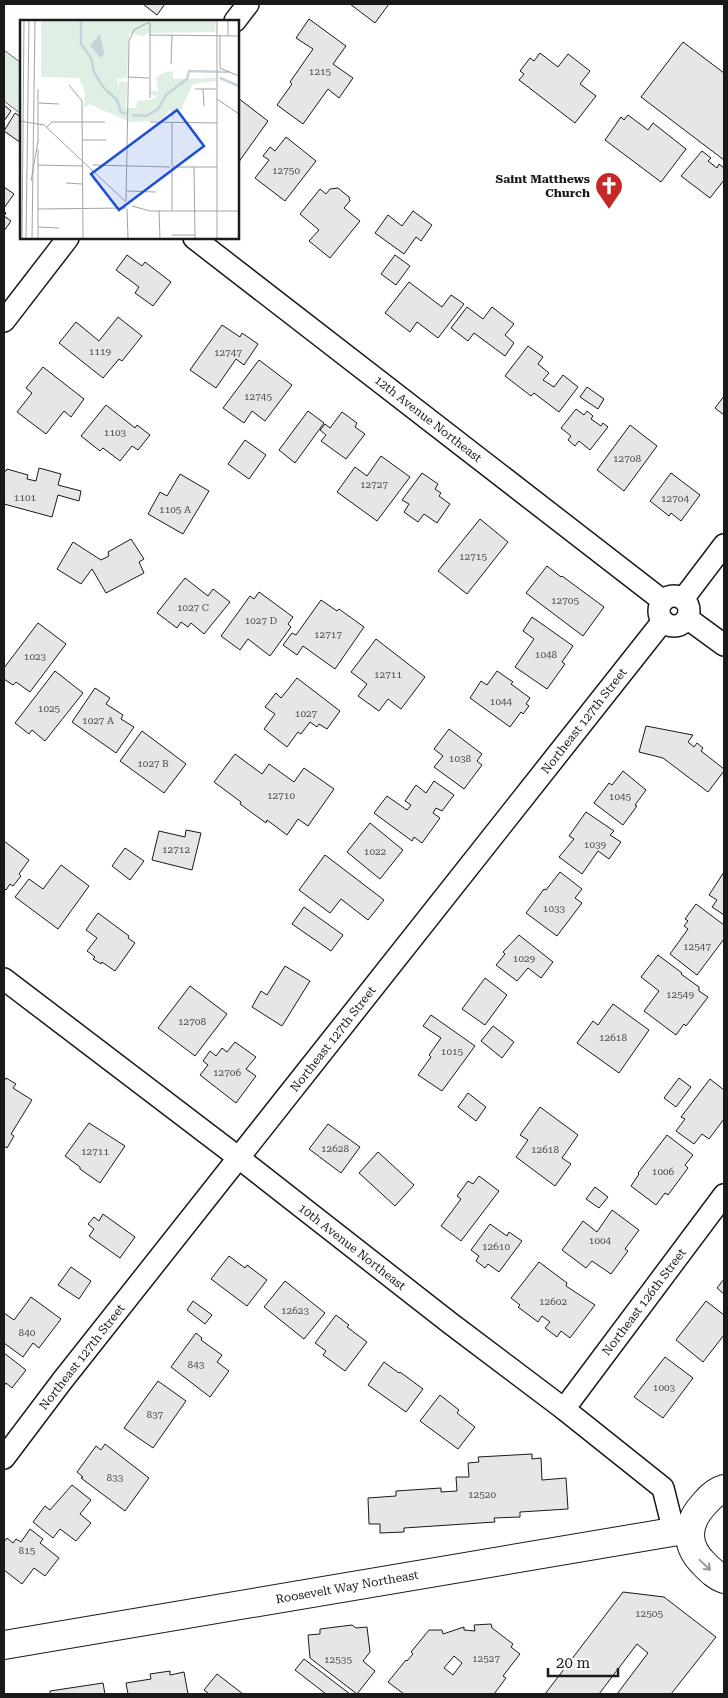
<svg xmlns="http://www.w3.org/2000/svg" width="728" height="1698" viewBox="0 0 728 1698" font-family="'Roboto Serif',serif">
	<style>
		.green { fill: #e0efe3; stroke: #6a6a6a }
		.building { fill: #e6e6e6; stroke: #1a1a1a; fill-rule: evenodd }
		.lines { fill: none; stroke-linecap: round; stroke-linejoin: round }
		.minor-casing { stroke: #1a1a1a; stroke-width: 24 }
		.secondary-casing { stroke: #1a1a1a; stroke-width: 30 }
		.minor { stroke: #fff; stroke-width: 21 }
		.secondary { stroke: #fff; stroke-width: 28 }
		.oneway { stroke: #989898 }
		.labels { text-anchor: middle; stroke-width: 4; stroke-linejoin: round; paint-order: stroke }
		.number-label { font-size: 10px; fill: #4d4d4d }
		.poi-label { font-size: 12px; font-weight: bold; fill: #1a1a1a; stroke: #fff; text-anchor: end }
		.street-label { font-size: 12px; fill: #1a1a1a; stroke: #fff }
		.inset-river { fill: none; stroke: #c6d2dc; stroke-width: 2.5 }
		.inset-road { fill: none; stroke: #a3a3a3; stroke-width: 1 }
		.view { fill: #1d4ed8; fill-opacity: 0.15; stroke: #1d4ed8; stroke-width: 2.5 }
		.inset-edge { fill: none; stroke: #1a1a1a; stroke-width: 2.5 }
	</style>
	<rect width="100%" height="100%" fill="#fff"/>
	<path class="green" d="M4 50 21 63V114L4 101Z"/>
	<g class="building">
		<path d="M143 4H165L157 15Z"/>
		<path d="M350 4H389L375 23Z"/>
		<path d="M309 19 346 46 333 64 353 78 339 98 328 89 303 124 277 105 292 84 290 82 313 49 296 38Z"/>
		<path d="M683 42 724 73V160L641 97Z"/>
		<path d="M540 53 558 67 568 54 590 71 580 84 596 96 575 123 519 80 524 74 520 71 530 58 534 61Z"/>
		<path d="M238 98 268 121 238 163Z"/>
		<path d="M4 105 11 111 4 121Z"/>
		<path d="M15 113 21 117V143L4 131Z"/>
		<path d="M628 115 648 130 653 123 686 149 661 182 605 140 621 117 624 120Z"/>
		<path d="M286 137 316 161 285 201 255 178 269 160 263 156 270 147 275 151Z"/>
		<path d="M702 151 711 158 708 161 717 168 719 164 724 168V180L710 198 681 176Z"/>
		<path d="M4 187 14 194 4 208Z"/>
		<path d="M338 188 349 197 350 201 344 208 360 221 330 258 309 241 319 230 300 214 320 189 326 194 330 189Z"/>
		<path d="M4 211 6 213 4 216 11 221 4 231Z"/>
		<path d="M413 211 432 225 421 241 416 237 404 254 375 233 388 215 402 226Z"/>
		<path d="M127 255 142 266 145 262 171 282 153 306 135 293 139 287 116 270Z"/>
		<path d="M395 255 410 266 396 285 381 274Z"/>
		<path d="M409 282 442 307 451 295 464 304 438 338 417 322 410 332 385 313Z"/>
		<path d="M467 307 483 319 492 307 514 324 505 335 514 343 505 356 474 333 468 341 451 328Z"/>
		<path d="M118 317 142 336 122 361 119 359 103 378 59 343 76 322 99 341Z"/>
		<path d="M222 325 240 337 242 333 258 344 244 365 236 359 216 388 190 370Z"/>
		<path d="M528 346 543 357 538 364 549 373 543 380 554 387 563 375 578 387 559 412 534 393 531 396 505 376Z"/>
		<path d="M259 360 292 385 265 421 252 411 244 423 223 408Z"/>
		<path d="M43 367 84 399 71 417 64 411 46 434 17 412 32 393 26 388Z"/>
		<path d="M587 387 604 399 598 409 580 397Z"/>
		<path d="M724 396V415L715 408Z"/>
		<path d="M106 405 135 428 137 425 150 435 138 450 132 446 120 461 103 448 100 451 81 436Z"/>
		<path d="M576 409 584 415 587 411 593 416 591 419 601 426 603 423 608 427 590 450 579 441 575 446 568 440 571 436 561 428Z"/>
		<path d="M308 411 324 423 295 463 279 450Z"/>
		<path d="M342 412 357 423 355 427 365 434 346 459 321 441 326 435 320 430 325 424 330 428Z"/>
		<path d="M630 425 657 446 624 491 597 470Z"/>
		<path d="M245 440 266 455 249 479 228 464Z"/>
		<path d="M381 456 410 477 377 521 337 492 355 467 367 476Z"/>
		<path d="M39 468 61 474 58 485 81 491 79 501 58 495 52 517 4 504V471H6L7 469 28 475 27 479 36 481Z"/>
		<path d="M422 473 438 484 435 489 441 493 439 496 450 504 437 523 424 514 418 522 404 512 409 504 402 500Z"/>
		<path d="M671 473 700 495 681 521 671 513 669 516 650 501Z"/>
		<path d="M180 474 209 491 183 534 148 514 160 492 167 496Z"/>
		<path d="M480 519 508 542 467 594 438 571Z"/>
		<path d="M131 539 144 559 139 562 144 573 106 593 92 569 81 584 57 569 73 542 101 560 109 556 108 552Z"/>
		<path d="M547 566 561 577 562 576 604 607 583 636 526 593Z"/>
		<path d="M185 578 208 596 213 589 230 602 204 634 191 623 188 627 181 622 177 628 157 613Z"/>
		<path d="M259 592 293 617 288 624 291 627 270 656 248 639 240 650 221 636 250 596 254 599Z"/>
		<path d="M321 600 337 611 339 609 364 627 335 669 303 646 297 655 283 645 292 633 296 635Z"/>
		<path d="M532 617 573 646 562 662 565 664 547 689 515 667 534 639 523 631Z"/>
		<path d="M38 623 66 644 30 692 16 682 13 685 4 679V668Z"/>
		<path d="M376 639 425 677 401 709 388 699 379 711 358 696 367 684 351 672Z"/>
		<path d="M55 671 83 693 45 741 32 730 29 734 15 723Z"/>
		<path d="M497 671 513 682 511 684 530 698 526 704 529 706 523 714 521 712 510 727 470 698 481 681 487 685Z"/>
		<path d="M297 678 340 711 327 729 319 724 317 727 310 722 301 734 298 732 287 747 264 729 275 714 265 707 276 693 281 698Z"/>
		<path d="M95 688 110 698 106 704 123 715 121 719 134 727 116 753 72 722Z"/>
		<path d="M646 726 693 735 688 742 694 747 697 743 703 748 701 751 724 769V771L708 792 663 758 639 752Z"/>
		<path d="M449 729 482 754 477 761 482 765 464 789 434 767 443 756 434 749Z"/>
		<path d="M142 731 186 764 164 793 120 761Z"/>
		<path d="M235 754 262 774 269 764 294 782 304 768 334 789 308 826 298 819 287 835 267 820 266 823 240 804 241 802 214 782Z"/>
		<path d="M623 771 646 790 635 805 637 806 623 825 594 803 609 783 612 785Z"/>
		<path d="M434 781 454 795 442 811 436 808 433 813 440 818 422 843 414 837 412 841 374 813 387 796 407 810 411 805 405 801 416 785 426 793Z"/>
		<path d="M586 812 614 831 610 835 621 842 609 859 598 851 582 874 559 857 574 839 569 836Z"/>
		<path d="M370 823 403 850 380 879 347 852Z"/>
		<path d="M186 830 201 833 192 870 152 860 159 831 185 837Z"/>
		<path d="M4 841 29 860 19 874 21 876 13 886 10 884 6 890 4 888Z"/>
		<path d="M125 848 144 861 130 880 112 866Z"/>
		<path d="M325 855 384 900 368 920 341 899 330 913 299 890Z"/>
		<path d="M61 865 89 886 58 929 15 897 29 879 43 889Z"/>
		<path d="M560 872 582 889 575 898 582 903 557 936 526 913 544 889 546 890Z"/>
		<path d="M724 872V915L712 907 717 900 709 895Z"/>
		<path d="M696 904 724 925V939L697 975 670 954 688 929 684 926 688 921 685 919Z"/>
		<path d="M304 907 343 935 331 951 292 924Z"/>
		<path d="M98 913 129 936 128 938 135 943 115 971 102 962 101 964 93 959 95 957 87 951 97 938 86 930Z"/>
		<path d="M519 935 553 962 541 978 528 968 517 981 496 965 505 954 503 952Z"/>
		<path d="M658 955 682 973 681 974 699 987V991L708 997 686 1026 684 1024 676 1035 644 1011 659 991 641 977Z"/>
		<path d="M285 966 310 981 282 1026 252 1007 261 991 267 995Z"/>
		<path d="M485 978 507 995 485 1025 462 1009Z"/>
		<path d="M190 986 227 1014 195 1056 158 1028Z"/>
		<path d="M613 1004 649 1030 619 1073 577 1043 593 1021 598 1025Z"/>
		<path d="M431 1015 475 1046 442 1091 418 1075 431 1057 429 1055 441 1038 423 1026Z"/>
		<path d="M493 1026 514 1042 502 1058 481 1041Z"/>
		<path d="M235 1042 256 1057 246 1069 256 1076 236 1103 200 1075 208 1065 203 1061 210 1051 216 1056 222 1048 227 1052Z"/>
		<path d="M6 1078 16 1084 13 1088 32 1100 11 1134 14 1136 7 1148 4 1146V1081Z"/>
		<path d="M679 1078 691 1087 676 1107 664 1098Z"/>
		<path d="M710 1079 724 1090V1119L709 1139 702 1134 694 1144 676 1131 685 1119 681 1117Z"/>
		<path d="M468 1093 486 1107 476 1121 458 1107Z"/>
		<path d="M540 1107 578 1135 562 1158 571 1164 555 1186 516 1157 528 1140 520 1135Z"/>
		<path d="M89 1123 125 1146 100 1183 80 1169V1167L65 1156Z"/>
		<path d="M328 1124 360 1147 341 1173 309 1149Z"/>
		<path d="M667 1135 693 1155 685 1165 688 1168 668 1195 665 1193 656 1205 631 1186 639 1174 638 1173Z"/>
		<path d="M378 1152 414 1185 395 1206 359 1173Z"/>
		<path d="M479 1176 499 1191 461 1241 441 1226 461 1199 457 1196 468 1181 473 1184Z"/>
		<path d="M595 1187 608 1197 599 1208 586 1199Z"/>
		<path d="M612 1210 639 1230 625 1249 628 1251 611 1274 592 1261 586 1268 562 1250 583 1221 597 1232Z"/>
		<path d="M103 1214 135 1237 120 1258 89 1236 94 1229 88 1224 94 1217 99 1221Z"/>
		<path d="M490 1224 507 1236 509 1232 522 1241 499 1272 488 1264 485 1268 476 1261 479 1256 471 1250Z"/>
		<path d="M229 1256 245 1268 247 1265 267 1280 247 1306 211 1279Z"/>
		<path d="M539 1262 567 1283 566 1286 595 1305 570 1338 561 1331 557 1337 545 1328 550 1322 542 1316 538 1322 518 1307 520 1305 511 1298Z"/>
		<path d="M71 1267 91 1281 79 1299 58 1285Z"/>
		<path d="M724 1279V1294L717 1288Z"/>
		<path d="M285 1281 325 1313 304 1339 264 1307Z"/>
		<path d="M31 1297 61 1319 39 1348 33 1343 23 1357 4 1343V1313L14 1320Z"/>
		<path d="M193 1301 212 1315 205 1324 187 1310Z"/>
		<path d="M706 1301 724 1315V1335L703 1362 676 1340Z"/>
		<path d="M336 1315 349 1325 347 1327 367 1342 345 1371 323 1355 326 1351 315 1343Z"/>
		<path d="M196 1333 202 1338 201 1340 222 1355 217 1362 229 1371 210 1397 171 1367Z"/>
		<path d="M4 1353 26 1370 12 1388 6 1383 4 1386Z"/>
		<path d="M665 1357 693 1378 663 1418 634 1397Z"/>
		<path d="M384 1362 399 1373 400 1372 423 1389 406 1412 368 1385Z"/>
		<path d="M158 1381 186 1401 153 1448 124 1428Z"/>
		<path d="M440 1395 459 1410 457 1413 475 1427 458 1449 420 1421Z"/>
		<path d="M105 1444 149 1478 125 1511 81 1478 83 1477 77 1472 96 1446 101 1450Z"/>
		<path d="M532 1454V1459L541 1458 542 1480 566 1478 568 1509 520 1512V1517L494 1518 495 1522 404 1528V1532L380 1533V1524H369L368 1498 396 1496V1491L441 1488V1492L457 1491 456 1477H469L468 1463 479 1462 478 1457Z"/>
		<path d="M72 1485 91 1500 80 1514 91 1523 76 1541 60 1529 53 1538 33 1522 45 1506 50 1510Z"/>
		<path d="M30 1529 43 1539 40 1543 59 1558 45 1576 34 1568 22 1584 4 1570V1542L7 1538 13 1543 16 1539 21 1542Z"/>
		<path d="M623 1592 664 1597 716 1637 671 1694H617L648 1653 637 1644 599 1694H545Z"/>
		<path d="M491 1624 492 1628 513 1644 511 1647 520 1654 503 1676 506 1678 494 1694H404L388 1682 406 1660 407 1661 413 1654 411 1652 429 1630H442L443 1634 464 1627V1630L475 1631 474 1625ZM454 1656 462 1663 453 1675 444 1668Z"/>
		<path d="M352 1625 356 1628 367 1627 370 1652 363 1661 375 1671 357 1694 310 1658 308 1635 320 1634V1629Z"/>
		<path d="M304 1659 350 1694H326L295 1670Z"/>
		<path d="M170 1671V1675L184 1672 188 1694H128L126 1683 151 1679 150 1674Z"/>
		<path d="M217 1674 243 1694H208V1693L204 1690Z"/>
		<path d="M103 1683 105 1694H50V1691Z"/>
	</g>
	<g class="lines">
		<defs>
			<g id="minor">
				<path d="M235 21 248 4"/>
				<path d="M194 238 663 601"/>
				<path d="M4 321 68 238"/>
				<circle cx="674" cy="611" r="15"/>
				<path d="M683 599 724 545"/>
				<path d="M687 618 724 645"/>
				<path d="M4 979 239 1158 450 1323 564 1409 663 1488 674 1532"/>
				<path d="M564 1409 724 1195"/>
				<path d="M4 1458 62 1381 663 621"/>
			</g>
			<g id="secondary">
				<path d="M724 1489C717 1491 710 1497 705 1503 686 1523 684 1545 705 1565 711 1571 716 1576 724 1579"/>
				<path d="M4 1645 690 1529"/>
			</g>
		</defs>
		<use href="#minor" class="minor-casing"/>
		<use href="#secondary" class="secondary-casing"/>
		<use href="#minor" class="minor"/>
		<use href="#secondary" class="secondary"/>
	</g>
	<defs><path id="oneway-shaft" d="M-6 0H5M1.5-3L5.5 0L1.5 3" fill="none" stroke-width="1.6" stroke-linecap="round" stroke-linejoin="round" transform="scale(1.25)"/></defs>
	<use class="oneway" href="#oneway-shaft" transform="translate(705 1565) rotate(43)"/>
	<defs>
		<symbol id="church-pin" viewBox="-11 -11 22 30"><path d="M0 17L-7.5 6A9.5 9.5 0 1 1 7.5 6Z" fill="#c62828" stroke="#fff"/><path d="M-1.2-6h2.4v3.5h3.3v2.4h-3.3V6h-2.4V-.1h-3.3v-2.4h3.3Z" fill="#fff"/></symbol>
	</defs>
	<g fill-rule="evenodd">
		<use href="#church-pin" x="593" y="170" width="32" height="43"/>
	</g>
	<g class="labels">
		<g class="number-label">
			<text x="320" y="75">1215</text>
			<text x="286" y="174">12750</text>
			<text x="100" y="355">1119</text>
			<text x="228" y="356">12747</text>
			<text x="258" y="400">12745</text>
			<text x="115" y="436">1103</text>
			<text x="627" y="462">12708</text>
			<text x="374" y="488">12727</text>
			<text x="25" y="501">1101</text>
			<text x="675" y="502">12704</text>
			<text x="175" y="513">1105 A</text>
			<text x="473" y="560">12715</text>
			<text x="565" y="604">12705</text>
			<text x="193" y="611">1027 C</text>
			<text x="261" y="624">1027 D</text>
			<text x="328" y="638">12717</text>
			<text x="546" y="658">1048</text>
			<text x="35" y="660">1023</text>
			<text x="388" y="678">12711</text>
			<text x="501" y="705">1044</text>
			<text x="49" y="712">1025</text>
			<text x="306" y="717">1027</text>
			<text x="98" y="724">1027 A</text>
			<text x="460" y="762">1038</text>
			<text x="153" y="767">1027 B</text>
			<text x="281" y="799">12710</text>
			<text x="620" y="800">1045</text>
			<text x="595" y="848">1039</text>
			<text x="176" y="853">12712</text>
			<text x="375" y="855">1022</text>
			<text x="554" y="912">1033</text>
			<text x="697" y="950">12547</text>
			<text x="524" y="962">1029</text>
			<text x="680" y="998">12549</text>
			<text x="192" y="1025">12708</text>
			<text x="613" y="1041">12618</text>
			<text x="452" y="1055">1015</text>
			<text x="227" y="1076">12706</text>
			<text x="335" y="1152">12628</text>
			<text x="545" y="1153">12618</text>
			<text x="95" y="1155">12711</text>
			<text x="663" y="1175">1006</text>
			<text x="600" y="1244">1004</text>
			<text x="496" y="1250">12610</text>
			<text x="553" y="1305">12602</text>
			<text x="295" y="1314">12623</text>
			<text x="27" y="1336">840</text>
			<text x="196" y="1368">843</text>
			<text x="664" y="1391">1003</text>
			<text x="155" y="1418">837</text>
			<text x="115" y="1481">833</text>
			<text x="482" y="1498">12520</text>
			<text x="27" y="1554">815</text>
			<text x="649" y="1617">12505</text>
			<text x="486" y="1662">12527</text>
			<text x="338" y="1663">12535</text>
		</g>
		<g class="poi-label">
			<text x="590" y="183">Saint Matthews<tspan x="590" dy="14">Church</tspan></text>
		</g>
		<g class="street-label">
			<text transform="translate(428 419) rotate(38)" y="4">12th Avenue Northeast</text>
			<text transform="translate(584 721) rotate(-52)" y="4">Northeast 127th Street</text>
			<text transform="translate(333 1039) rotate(-52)" y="4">Northeast 127th Street</text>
			<text transform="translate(352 1247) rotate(38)" y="4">10th Avenue Northeast</text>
			<text transform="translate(644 1302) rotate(-53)" y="4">Northeast 126th Street</text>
			<text transform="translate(82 1357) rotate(-52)" y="4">Northeast 127th Street</text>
			<text transform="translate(347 1587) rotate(-10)" y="4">Roosevelt Way Northeast</text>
		</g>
	</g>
	<g transform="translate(20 20)">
		<rect width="219" height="219" fill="#fff"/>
		<path d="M21 0H196L195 12 129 13 123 16 109 13 107 58 97 59 99 70V61L107 62 106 88H116L117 81 135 79 136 76 131 75V71H138L136 58 143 53 153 51V59L196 58V61L173 64 161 89 154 91V101L150 90 140 101 110 102 69 84 64 88 65 72 59 58 21 57Z" fill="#e0efe3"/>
		<path d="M80 14 84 34 81 38 70 26Z" fill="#c6d2dc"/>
		<path class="inset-river" d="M61 0V24L71 38 74 52 83 67 97 80 101 92 106 94M200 58 219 66M112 95 126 96 138 89 146 75 167 59 169 51 209 52"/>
		<path class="inset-road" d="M197 0V219M208 0V16M129 15 219 16M200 15V48L219 56M151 44 152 15M108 57 129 58M49 65 62 81 63 219M18 69V101M175 69H196M183 69 184 86M197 79 219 94M19 83 39 84M0 101 24 105 106 182M130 102 197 103M27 107 32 102H85M63 120H86M18 122V101M18 145 63 146M73 145 150 147M152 146V102M152 147H197M174 147 175 219M152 148V190M11 161 18 121M46 163 62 164M107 171 136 172M106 181 109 21 114 10 127 3H130V78M112 186 130 191H219M18 189 106 188M107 189 108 219M139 191 140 219M18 207 39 208M152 215H175M2 219 4 0M6 219 9 0M12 219 15 0M18 219V129"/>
		<path class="view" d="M157 90 184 126 99 190 71 154Z"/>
		<rect width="219" height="219" class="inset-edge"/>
	</g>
	<rect width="728" height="1698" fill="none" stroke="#1a1a1a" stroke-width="10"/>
	<path d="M548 1668v8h70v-8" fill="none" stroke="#1a1a1a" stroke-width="2.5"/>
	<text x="556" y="1668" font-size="15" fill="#1a1a1a" stroke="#ffffff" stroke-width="4" paint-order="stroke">20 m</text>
</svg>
